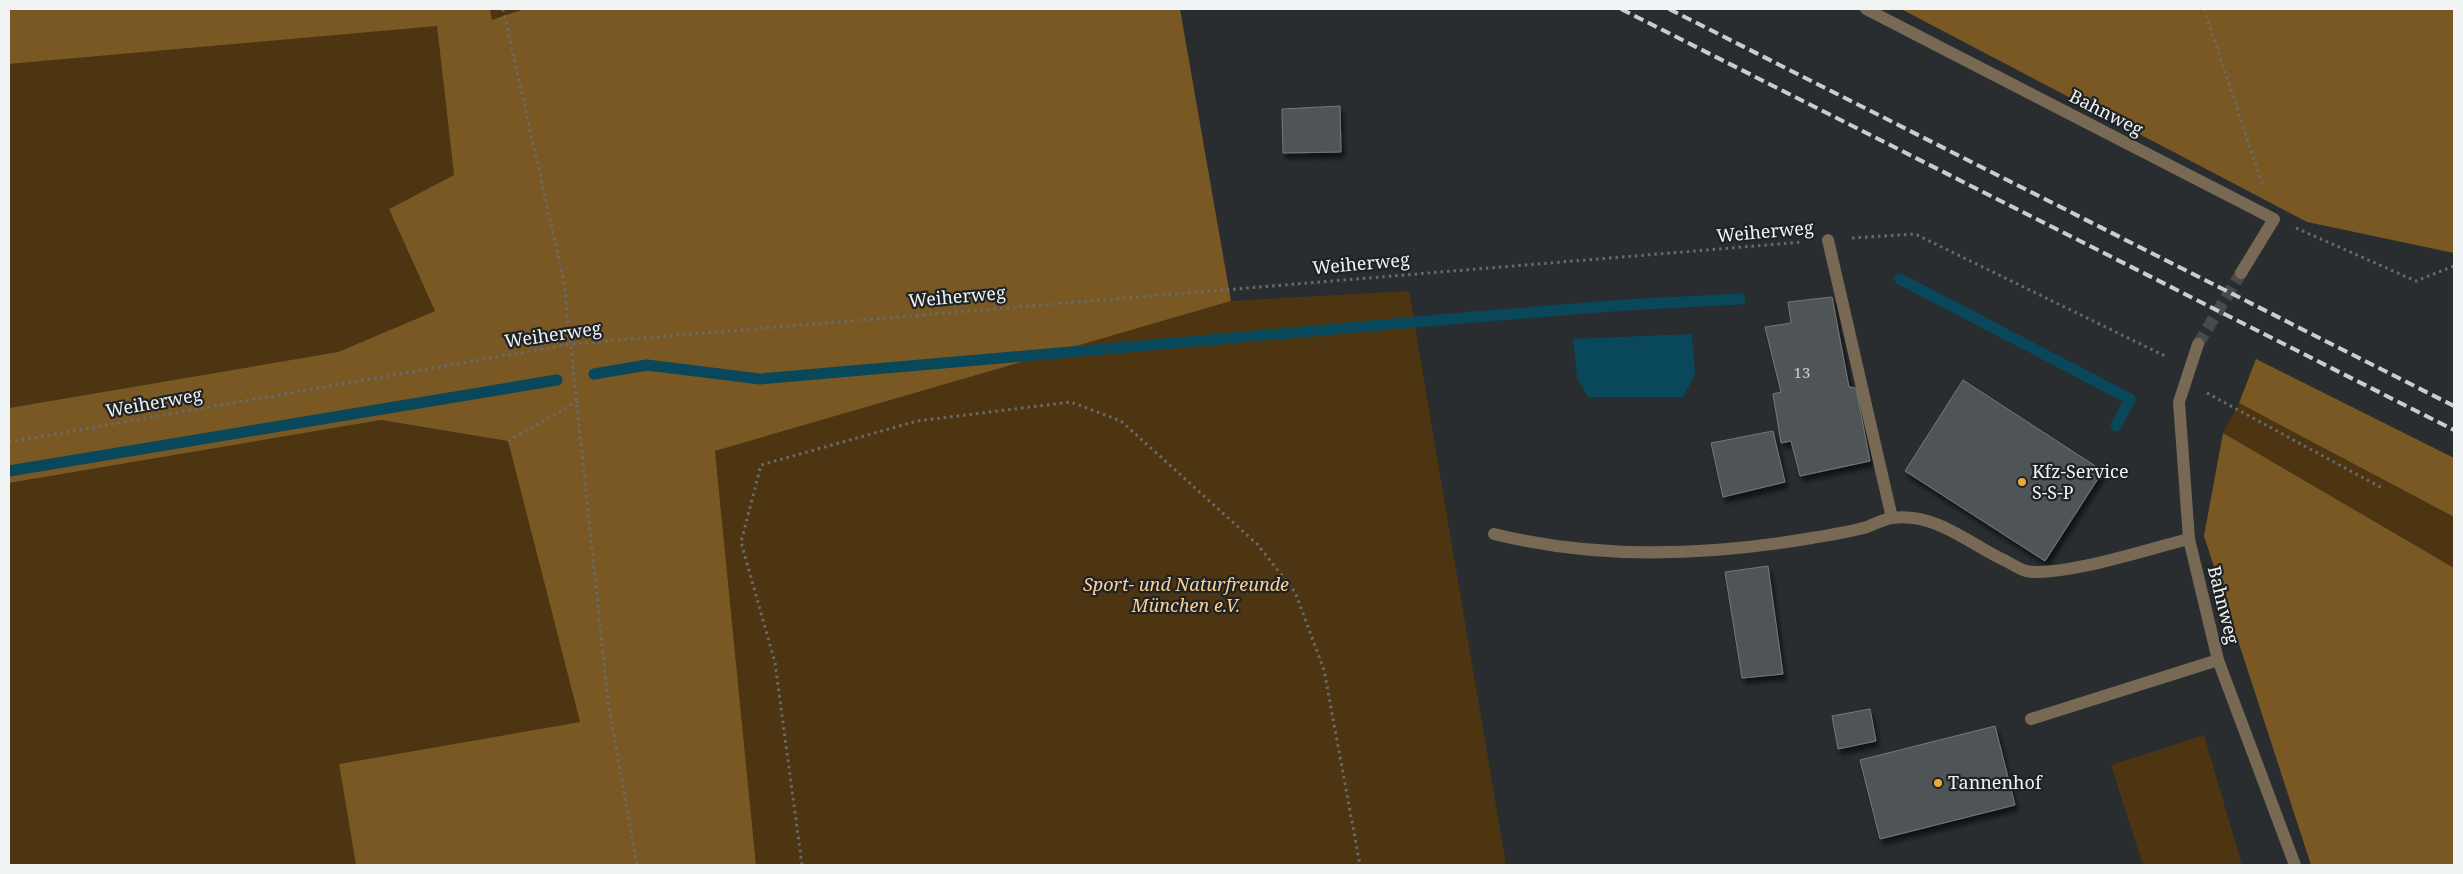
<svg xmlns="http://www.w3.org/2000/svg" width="2463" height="874" viewBox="0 0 2463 874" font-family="'Noto Serif',serif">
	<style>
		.green { fill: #4c3510 }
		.forest { fill: #795823 }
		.water { fill: #09485a }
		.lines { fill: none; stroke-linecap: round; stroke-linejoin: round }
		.stream { stroke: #09485a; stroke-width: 11 }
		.building { fill: #505556; stroke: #737879; filter: url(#shadow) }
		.minor-tunnel { stroke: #474b4d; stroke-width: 12; stroke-dasharray: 12 6; stroke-linecap: butt }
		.path { stroke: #686b6d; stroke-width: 3; stroke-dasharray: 2.5 4; stroke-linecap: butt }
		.service { stroke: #786954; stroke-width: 12 }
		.minor { stroke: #786954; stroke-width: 12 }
		.rail { stroke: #cacdce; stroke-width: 4; stroke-dasharray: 10 5; stroke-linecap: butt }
		.poi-dot { fill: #eca93a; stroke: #202325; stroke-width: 2 }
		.labels { text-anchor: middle; stroke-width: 4.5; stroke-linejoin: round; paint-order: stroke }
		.number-label { font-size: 15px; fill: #c9cccd }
		.street-label { font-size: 18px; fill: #f1f4f5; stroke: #202325 }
		.poi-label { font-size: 18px; fill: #f1f4f5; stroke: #202325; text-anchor: start }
		.park-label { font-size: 18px; font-style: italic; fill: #fad094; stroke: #202325 }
	</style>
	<defs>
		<filter id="shadow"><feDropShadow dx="3" dy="5.5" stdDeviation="2.5" flood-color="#0009"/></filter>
	</defs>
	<rect width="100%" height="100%" fill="#292d2f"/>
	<g class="green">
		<path d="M490 9H524L492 21Z"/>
		<path d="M437 25 454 175 389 209 435 311 338 352 9 408V64Z"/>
		<path d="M1409 291 1506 865H756L715 451 1231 301Z"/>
		<path d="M2239 403 2454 517V568L2223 433Z"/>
		<path d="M381 420 508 441 580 722 339 764 356 865H9V483Z"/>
		<path d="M2204 735 2242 865H2143L2111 765Z"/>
	</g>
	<g class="forest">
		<path d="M9 9H490L492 20 524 9H1180L1231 301 715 451 756 865H356L339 764 580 722 508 441 381 420 9 483V408L338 352 435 311 389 209 454 175 437 26 9 64Z"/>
		<path d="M1901 9H2454V253L2307 222Z"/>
		<path d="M2256 359 2454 458V517L2239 403Z"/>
		<path d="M2223 433 2454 568V865H2311L2204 536Z"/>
	</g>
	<path class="water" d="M1692 334 1695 375 1683 397H1588L1577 378 1573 339Z"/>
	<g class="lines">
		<g class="stream">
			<path d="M1900 279 2130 399 2116 426"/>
			<path d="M594 374 647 365 760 379 1474 317 1625 305 1740 299"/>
			<path d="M9 471 557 380"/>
		</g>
	</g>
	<g class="building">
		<path d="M1340 106 1341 152 1283 153 1282 109Z"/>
		<path d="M1832 297 1849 387 1856 388 1870 461 1800 476 1791 441 1781 443 1773 394 1781 392 1765 327 1791 323 1788 302Z"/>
		<path d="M1963 380 2103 471 2045 561 1905 471Z"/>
		<path d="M1773 431 1785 482 1723 497 1711 443Z"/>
		<path d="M1768 566 1783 674 1742 678 1725 572Z"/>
		<path d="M1870 709 1876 741 1838 749 1832 716Z"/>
		<path d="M1995 726 2015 805 1880 839 1860 760Z"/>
	</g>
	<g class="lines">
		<path class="minor-tunnel" d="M2198 344 2241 273"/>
		<g class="path">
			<path d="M503 9 564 282 608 701 637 865"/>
			<path d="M2204 9 2263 186"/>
			<path d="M2296 228 2416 281 2454 266"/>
			<path d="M1852 238 1915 234 2167 357"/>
			<path d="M2207 393 2382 488"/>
			<path d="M508 441 578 401"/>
			<path d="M9 442 571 344 1803 242"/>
			<path d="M802 865 775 663 741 542 761 465 917 421 1071 402 1121 421 1257 544 1295 592 1324 670 1360 865"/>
		</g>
		<g class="service">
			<path d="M1828 240 1892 518"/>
			<path d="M1494 534C1599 560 1706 556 1812 538 1830 535 1850 532 1867 527 1875 524 1884 519 1892 518 1936 512 1969 544 2006 561 2012 564 2019 569 2026 571 2061 578 2151 548 2189 539"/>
			<path d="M2031 719 2218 660"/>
		</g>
		<g class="minor">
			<path d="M1866 9 2274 219 2241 273"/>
			<path d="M2198 344 2179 402 2189 539 2218 660 2295 865"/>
		</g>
		<g class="rail">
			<path d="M1621 9 2454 430"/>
			<path d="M1669 9 2454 406"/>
		</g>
	</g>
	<g class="poi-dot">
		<circle cx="2022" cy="482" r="5"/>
		<circle cx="1938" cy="783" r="5"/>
	</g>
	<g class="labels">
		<g class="number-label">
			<text x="1802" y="378">13</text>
		</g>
		<g class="street-label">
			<text transform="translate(2106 113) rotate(27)" y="6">Bahnweg</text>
			<text transform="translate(1765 232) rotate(-5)" y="6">Weiherweg</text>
			<text transform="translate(1361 264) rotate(-5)" y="6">Weiherweg</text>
			<text transform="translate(957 297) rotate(-5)" y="6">Weiherweg</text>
			<text transform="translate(553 335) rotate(-8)" y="6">Weiherweg</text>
			<text transform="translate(154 403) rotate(-10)" y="6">Weiherweg</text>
			<text transform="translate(2223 605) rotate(76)" y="6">Bahnweg</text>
		</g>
		<g class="poi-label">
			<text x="2032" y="478">Kfz-Service<tspan x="2032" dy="21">S-S-P</tspan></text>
			<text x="1948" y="789">Tannenhof</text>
		</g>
		<g class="park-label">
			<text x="1186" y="591">Sport- und Naturfreunde<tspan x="1186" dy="21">München e.V.</tspan></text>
		</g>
	</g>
	<rect width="2463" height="874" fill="none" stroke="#f1f4f5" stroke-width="20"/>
</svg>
